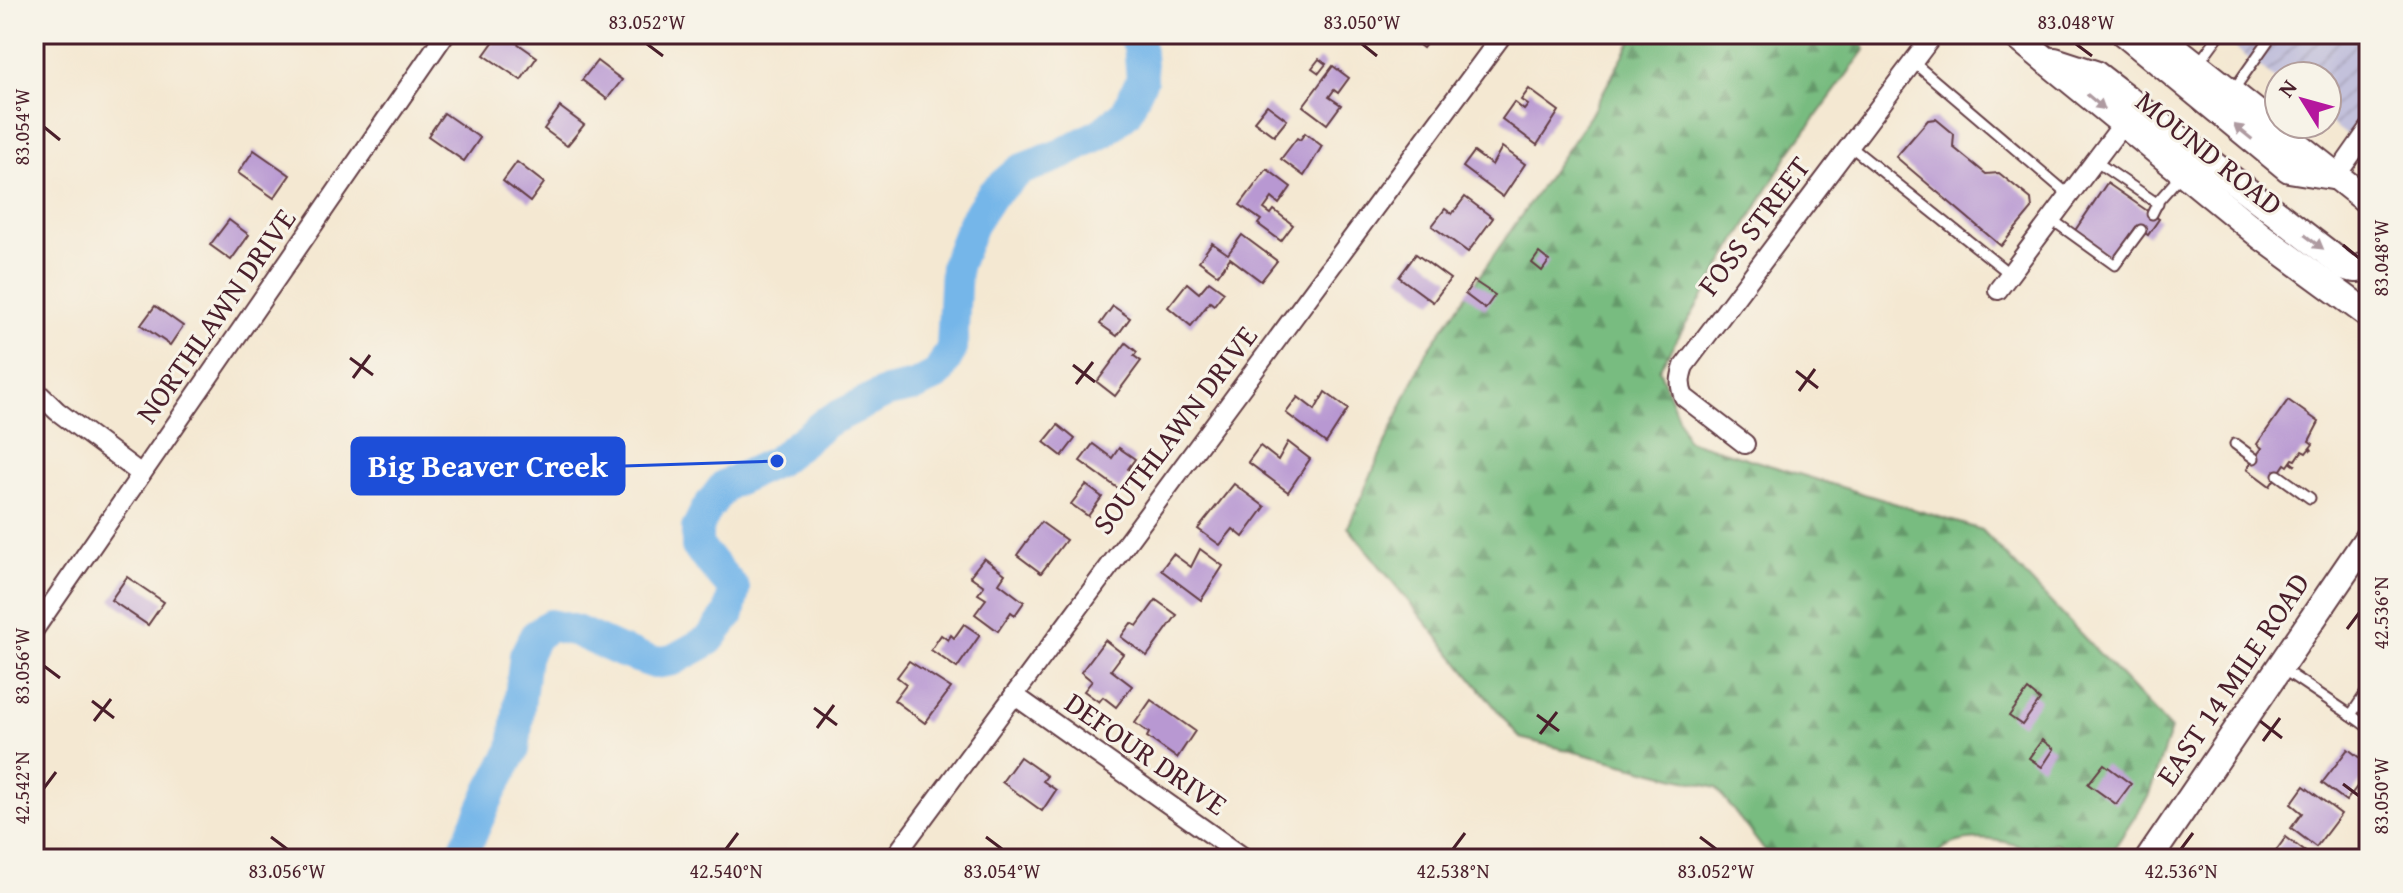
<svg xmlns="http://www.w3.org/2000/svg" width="2403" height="893" viewBox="0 0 2403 893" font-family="'Gentium Book Plus',serif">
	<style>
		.industrial { fill: url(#industrial-furrows) }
		.forest { fill: url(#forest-firs); stroke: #616e56; stroke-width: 2 }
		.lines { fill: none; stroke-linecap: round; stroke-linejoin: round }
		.river { stroke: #75b6e9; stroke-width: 32 }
		.building { fill: #b898d2 }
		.service-casing { stroke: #643d44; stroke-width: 13 }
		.minor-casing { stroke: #643d44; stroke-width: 22 }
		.secondary-casing { stroke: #643d44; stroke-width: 30 }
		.path { stroke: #643d44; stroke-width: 3; stroke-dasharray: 6 6; stroke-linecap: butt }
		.service { stroke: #fff; stroke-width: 9 }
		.minor { stroke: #fff; stroke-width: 18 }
		.secondary { stroke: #fff; stroke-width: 26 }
		.oneway { fill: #ae9aa0 }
		.ticks { fill: none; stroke: #4a1f2b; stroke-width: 3 }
		.labels { text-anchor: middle; stroke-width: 6; stroke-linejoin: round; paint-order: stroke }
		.street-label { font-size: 30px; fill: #4a1f2b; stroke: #f7f3e8 }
		.leader { fill: none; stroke: #1d4ed8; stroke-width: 3 }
		.callout-dot { fill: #1d4ed8; stroke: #f7f3e8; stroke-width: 3 }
		.callout { fill: #1d4ed8; stroke: #1d4ed8; stroke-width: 3 }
		.callout-label { font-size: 32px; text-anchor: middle; font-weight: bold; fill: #fff }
		.neatline { fill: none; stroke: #4a1f2b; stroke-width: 3 }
		.ticks-label { font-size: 20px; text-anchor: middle; fill: #4a1f2b }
	</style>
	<defs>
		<pattern id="industrial-furrows" width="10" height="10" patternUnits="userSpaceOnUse" patternTransform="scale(2)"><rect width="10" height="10" fill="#c3c1db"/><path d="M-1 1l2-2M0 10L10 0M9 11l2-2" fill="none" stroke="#a9a5bc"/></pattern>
		<pattern id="forest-firs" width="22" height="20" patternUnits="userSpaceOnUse" patternTransform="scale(2)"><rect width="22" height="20" fill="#78bc80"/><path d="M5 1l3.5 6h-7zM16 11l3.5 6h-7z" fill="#649869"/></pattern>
	</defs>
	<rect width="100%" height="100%" fill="#f7f3e8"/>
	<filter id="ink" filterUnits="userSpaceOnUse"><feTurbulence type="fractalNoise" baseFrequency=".0125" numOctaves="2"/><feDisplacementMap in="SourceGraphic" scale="16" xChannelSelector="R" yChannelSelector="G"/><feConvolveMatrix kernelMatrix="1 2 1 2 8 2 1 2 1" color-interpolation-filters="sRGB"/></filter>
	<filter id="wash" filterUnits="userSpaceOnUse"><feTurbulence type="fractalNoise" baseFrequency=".006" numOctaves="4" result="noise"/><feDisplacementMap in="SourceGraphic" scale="32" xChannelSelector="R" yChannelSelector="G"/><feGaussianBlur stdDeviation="1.8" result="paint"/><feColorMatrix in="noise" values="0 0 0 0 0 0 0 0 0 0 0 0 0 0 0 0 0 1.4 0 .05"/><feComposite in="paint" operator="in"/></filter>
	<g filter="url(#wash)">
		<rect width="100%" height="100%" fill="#f4e8d2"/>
		<path class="industrial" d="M2217 34H2369V152L2327 120V76H2279V82Z"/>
		<path class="forest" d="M1635 34H1860L1865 50 1788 155 1659 369 1687 440 1982 530 2171 729 2148 797 2107 859 2080 854 2055 843 2031 851C2002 837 1954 831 1932 859H1771L1716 788 1520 738 1348 527 1424 356 1590 116Z"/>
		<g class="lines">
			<path class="river" d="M460 859 491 791 514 749 525 656 535 636 550 625 576 631 620 651 655 663 673 660 709 640 729 614 734 589 697 546V529L706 510 725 485 777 461 826 422 887 392 915 386 938 374 952 348 956 266 973 222 992 194 1020 170 1062 154 1102 133 1126 113 1142 79 1139 44 1132 34"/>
		</g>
		<g id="blocks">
			<g class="building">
				<path d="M499 34H504L537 57 521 80 484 55Z"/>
				<path d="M1329 34H1345L1339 42Z"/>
				<path d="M1405 34H1434L1423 48Z"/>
				<path d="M1319 59 1326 64 1319 73 1312 68Z"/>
				<path d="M597 61 622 80 607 99 582 80Z"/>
				<path d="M1333 66 1349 78 1338 93 1334 90 1329 97 1341 105 1327 124 1303 106Z"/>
				<path d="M1529 89 1559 111 1537 145 1502 119 1514 102 1524 110 1528 105 1521 100Z"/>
				<path d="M1267 105 1287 120 1274 136 1254 121Z"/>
				<path d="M560 107 584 125 567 146 544 129Z"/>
				<path d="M444 113 480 138 464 161 428 136Z"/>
				<path d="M1936 119 1954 134 1953 147 1986 174 1999 173 2031 199 2032 209 2001 246 1896 157 1928 120Z"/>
				<path d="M1305 133 1322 146 1304 176 1281 159 1297 138 1300 140Z"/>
				<path d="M1502 147 1525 164 1503 197 1463 167 1474 152 1492 165Z"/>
				<path d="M254 150 290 175 274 198 238 173Z"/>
				<path d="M517 162 544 183 530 202 503 181Z"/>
				<path d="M1267 169 1291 187 1279 204 1272 198 1264 209 1271 214 1274 210 1293 225 1281 241 1258 224 1261 220 1240 205Z"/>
				<path d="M2107 183 2159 219 2148 235 2136 227 2114 259 2074 232Z"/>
				<path d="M1465 197 1493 218 1468 252 1432 226 1445 209 1452 214Z"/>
				<path d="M229 220 249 235 231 260 210 245Z"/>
				<path d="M1242 235 1277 261 1261 281 1230 258 1218 275 1199 261 1212 243 1228 254Z"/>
				<path d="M1539 253 1549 261 1542 271 1532 263Z"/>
				<path d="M1416 254 1450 279 1433 302 1399 277Z"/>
				<path d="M1209 281 1224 292 1214 305 1210 302 1191 326 1168 307 1187 283 1199 293Z"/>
				<path d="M1474 281 1495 295 1485 309 1465 294Z"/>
				<path d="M155 306 183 326 170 345 141 325Z"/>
				<path d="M1113 306 1130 318 1117 336 1100 324Z"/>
				<path d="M1126 343 1137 352 1134 356 1141 361 1115 396 1097 382Z"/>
				<path d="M1325 392 1348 409 1326 443 1286 413 1298 397 1315 410Z"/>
				<path d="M2288 400 2319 422 2309 441 2313 444 2306 453 2302 451 2296 460 2293 459 2288 466 2285 464 2270 486 2247 469 2262 448 2257 444Z"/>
				<path d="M1058 425 1075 439 1062 456 1044 442Z"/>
				<path d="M1288 442 1310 459 1288 492 1248 462 1260 446 1278 460Z"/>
				<path d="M1093 444 1112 458 1119 448 1135 459 1128 469 1131 472 1119 489 1080 461Z"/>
				<path d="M1234 484 1265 507 1243 537 1233 529 1220 545 1198 529Z"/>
				<path d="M1086 485 1102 497 1088 516 1071 504Z"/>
				<path d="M1041 522 1066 540 1041 573 1017 555Z"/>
				<path d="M1200 549 1223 566 1201 600 1161 570 1173 554 1191 567Z"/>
				<path d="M984 558 1005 574 999 583 1024 602 1015 615 1011 612 998 631 975 614 986 599 978 594 984 586 970 576Z"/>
				<path d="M127 577 164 602 148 625 111 600Z"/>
				<path d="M1156 600 1177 615 1147 656 1121 637 1131 623 1137 626Z"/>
				<path d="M964 624 980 635 957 668 931 650 941 635 948 640 951 635 954 638Z"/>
				<path d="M1105 640 1123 654 1111 670 1132 686 1116 707 1103 697 1099 702 1084 691 1092 681 1081 672Z"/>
				<path d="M909 661 951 688 925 723 894 700 906 684 897 677Z"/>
				<path d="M2028 690 2040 700 2022 725 2009 716Z"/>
				<path d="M1151 700 1195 731 1177 758 1147 737 1149 733 1135 723Z"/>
				<path d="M2042 740 2054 749 2042 767 2029 758Z"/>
				<path d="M2348 749 2369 765V771L2346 801 2322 783Z"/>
				<path d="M1020 757 1047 776 1043 781 1056 790 1042 811 1002 782Z"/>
				<path d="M2104 764 2131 784 2116 804 2088 784Z"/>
				<path d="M2304 786 2341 814 2316 847 2291 828 2302 813 2291 804Z"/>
				<path d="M2286 837 2308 854 2304 859H2270Z"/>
				<path d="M2055 848 2070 859H2047Z"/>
			</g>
		</g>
	</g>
	<g filter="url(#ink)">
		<use href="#blocks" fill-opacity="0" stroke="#643d44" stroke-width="2"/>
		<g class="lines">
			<defs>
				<g id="service">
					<path d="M1913 62 2069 195"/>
					<path d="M2198 64 2220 34"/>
					<path d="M2232 92 2273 34"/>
					<path d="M1850 146 2010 274"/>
					<path d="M2095 161 2158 204"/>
					<path d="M2152 214 2159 200 2181 175"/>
					<path d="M2051 219 2115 265 2141 230"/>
					<path d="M2235 444 2254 458"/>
					<path d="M2278 475 2310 498"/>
					<path d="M2281 668 2351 715 2369 688"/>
					<path d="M2351 715 2369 728"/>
				</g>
				<g id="minor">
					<path d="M2336 176 2369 129"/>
					<path d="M1998 290 2128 117"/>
					<path d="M34 389 57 411 141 474"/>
					<path d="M1745 444 1684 397C1679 385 1680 378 1684 366L1934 34"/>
					<path d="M34 630 445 34"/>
					<path d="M1014 695 1246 859"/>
					<path d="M893 859 1503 34"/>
				</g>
				<g id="secondary">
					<path d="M2014 34 2261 236 2369 315"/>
					<path d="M2125 34 2289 169 2332 176"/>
					<path d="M2157 34 2369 202"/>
					<path d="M2055 61 2095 74 2346 267C2356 271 2361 269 2369 263"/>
					<path d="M2149 859 2369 536"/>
				</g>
			</defs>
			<use href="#service" class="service-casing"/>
			<use href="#minor" class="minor-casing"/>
			<use href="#secondary" class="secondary-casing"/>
			<g class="path">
				<path d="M2310 448 2312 451"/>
				<path d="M2291 462 2300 469"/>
			</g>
			<use href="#service" class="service"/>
			<use href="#minor" class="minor"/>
			<use href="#secondary" class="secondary"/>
		</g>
		<defs><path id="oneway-solid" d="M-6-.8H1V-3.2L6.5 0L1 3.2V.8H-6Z" transform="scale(2)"/></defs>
		<g class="oneway">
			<use href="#oneway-solid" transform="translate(2096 102) rotate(40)"/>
			<use href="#oneway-solid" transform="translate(2243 132) rotate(-141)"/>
			<use href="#oneway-solid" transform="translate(2314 242) rotate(37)"/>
		</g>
	</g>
	<path class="ticks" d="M647 44 663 56M1362 44 1377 56M2076 44 2092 56M44 127 60 140M2343 245 2359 258M350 358 373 375M1073 365 1095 382M1796 371 1818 388M353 378 370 355M1076 384 1093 362M1799 391 1815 369M2347 629 2359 613M44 666 60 678M92 701 114 718M814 708 837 725M1537 715 1559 731M94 721 111 699M2260 721 2282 738M817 728 834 705M1540 734 1557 712M2263 741 2280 718M2343 784 2359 796M44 788 56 772M271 837 287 849M986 837 1002 849M1700 837 1716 849M726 849 738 833M1453 849 1465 833M2181 849 2193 833"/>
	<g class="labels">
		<g class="street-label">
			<text transform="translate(2209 153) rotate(39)" y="10">MOUND ROAD</text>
			<text transform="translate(1754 226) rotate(-53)" y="10">FOSS STREET</text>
			<text transform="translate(216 316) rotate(-55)" y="10">NORTHLAWN DRIVE</text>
			<text transform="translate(1175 430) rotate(-53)" y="10">SOUTHLAWN DRIVE</text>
			<text transform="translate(2233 679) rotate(-56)" y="10">EAST 14 MILE ROAD</text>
			<text transform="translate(1146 754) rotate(35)" y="10">DEFOUR DRIVE</text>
		</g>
	</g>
	<path class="leader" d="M777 461L624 466"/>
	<circle class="callout-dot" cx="777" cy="461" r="8"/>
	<rect class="callout" x="352" y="438" width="272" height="56" rx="8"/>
	<g class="callout-label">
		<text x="488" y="477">Big Beaver Creek</text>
	</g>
	<rect width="2403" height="893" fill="none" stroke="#f7f3e8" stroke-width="88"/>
	<g transform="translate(2303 100) rotate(307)"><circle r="38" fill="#f7f3e8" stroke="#b29e9c" stroke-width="2"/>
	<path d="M0-6L14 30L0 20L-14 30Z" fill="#b5179e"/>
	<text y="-12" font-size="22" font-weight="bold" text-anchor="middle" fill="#4a1f2b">N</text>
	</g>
	<rect x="44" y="44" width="2315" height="805" class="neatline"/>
	<g class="ticks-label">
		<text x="647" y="29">83.052°W</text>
		<text x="1362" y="29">83.050°W</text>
		<text x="2076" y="29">83.048°W</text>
		<text transform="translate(22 127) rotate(-90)" y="7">83.054°W</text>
		<text transform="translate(2381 258) rotate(-90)" y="7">83.048°W</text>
		<text transform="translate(2381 613) rotate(-90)" y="7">42.536°N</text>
		<text transform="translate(22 666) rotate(-90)" y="7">83.056°W</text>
		<text transform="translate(22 788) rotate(-90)" y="7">42.542°N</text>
		<text transform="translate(2381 796) rotate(-90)" y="7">83.050°W</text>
		<text x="287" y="878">83.056°W</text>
		<text x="726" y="878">42.540°N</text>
		<text x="1002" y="878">83.054°W</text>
		<text x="1453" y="878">42.538°N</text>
		<text x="1716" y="878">83.052°W</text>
		<text x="2181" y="878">42.536°N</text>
	</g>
</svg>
